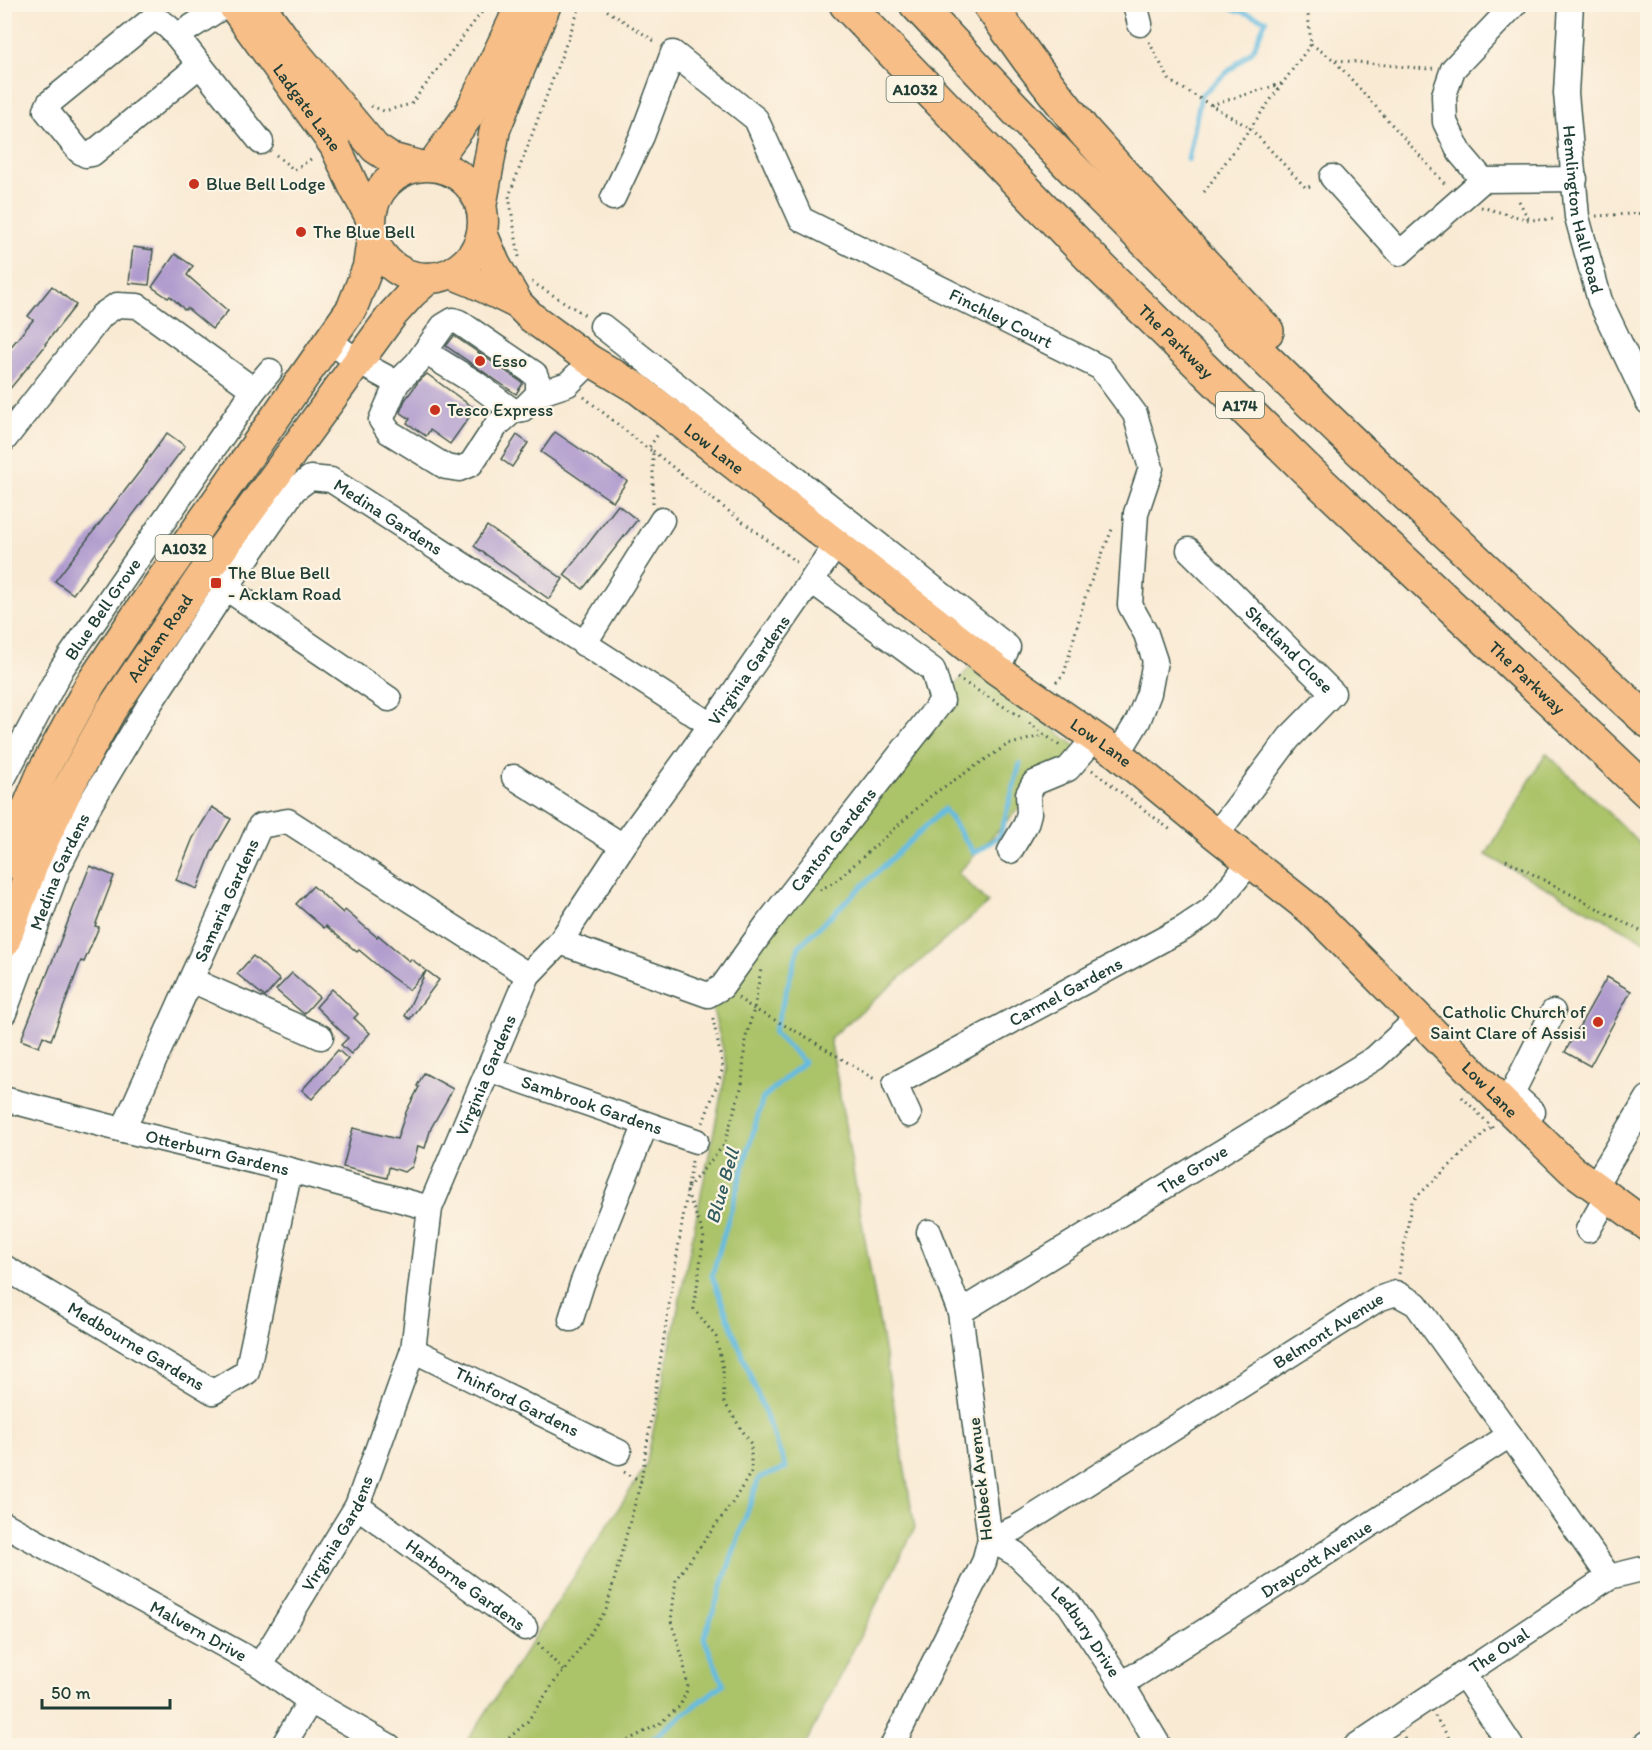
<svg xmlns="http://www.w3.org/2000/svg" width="1652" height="1750" viewBox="0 0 1652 1750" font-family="Itim,sans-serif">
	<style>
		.green { fill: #abc369; stroke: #65804e; stroke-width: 1.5 }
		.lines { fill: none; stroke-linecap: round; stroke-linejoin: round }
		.stream { stroke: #63bbe1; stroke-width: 5 }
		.building { fill: #b09bce }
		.minor-casing { stroke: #40574c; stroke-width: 27 }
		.major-casing { stroke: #40574c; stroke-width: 33 }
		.highway-casing { stroke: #40574c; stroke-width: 36 }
		.path { stroke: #40574c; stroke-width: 3; stroke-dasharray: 1.5 4.5; stroke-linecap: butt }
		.minor { stroke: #fff; stroke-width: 24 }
		.major { stroke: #f7be87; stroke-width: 30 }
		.highway { stroke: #f7be87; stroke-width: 33 }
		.poi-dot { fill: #c8321e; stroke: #fcf5e5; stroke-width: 2 }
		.labels { text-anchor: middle; stroke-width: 4.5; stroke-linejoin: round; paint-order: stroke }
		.shield { fill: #fcf5e5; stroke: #617469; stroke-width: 1.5 }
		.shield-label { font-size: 16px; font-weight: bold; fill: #1f3d34 }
		.street-label { font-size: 18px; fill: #1f3d34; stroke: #fcf5e5 }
		.poi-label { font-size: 18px; fill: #1f3d34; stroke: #fcf5e5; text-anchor: start }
		.water-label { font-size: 20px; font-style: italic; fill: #305c5f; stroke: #fcf5e5 }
	</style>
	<rect width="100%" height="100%" fill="#fcf5e5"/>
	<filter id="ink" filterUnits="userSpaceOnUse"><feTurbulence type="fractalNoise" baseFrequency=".0167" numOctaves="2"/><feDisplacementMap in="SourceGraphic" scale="12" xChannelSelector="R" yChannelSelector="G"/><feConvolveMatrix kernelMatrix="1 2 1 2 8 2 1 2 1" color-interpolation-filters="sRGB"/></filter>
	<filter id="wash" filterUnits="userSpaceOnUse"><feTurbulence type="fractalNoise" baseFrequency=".008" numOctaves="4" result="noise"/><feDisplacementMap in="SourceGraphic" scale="24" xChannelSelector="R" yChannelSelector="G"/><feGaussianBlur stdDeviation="1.35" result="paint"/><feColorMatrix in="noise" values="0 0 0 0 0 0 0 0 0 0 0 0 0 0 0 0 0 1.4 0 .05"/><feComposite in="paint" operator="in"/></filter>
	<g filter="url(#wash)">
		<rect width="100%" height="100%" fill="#f9ead4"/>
		<g class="green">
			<path d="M971 665 1077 747 958 873 988 903 830 1038 915 1528 805 1745 464 1746 646 1466 727 1066 712 1006 770 926Z"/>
			<path d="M1546 753 1647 850V942L1486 855Z"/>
		</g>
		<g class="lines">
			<g class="stream">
				<path d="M1188 160 1201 95 1253 50 1266 20 1228 7 1229 4"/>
				<path d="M643 1746 723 1684 704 1638 759 1478 786 1468 712 1276 763 1098 804 1062 774 1033 799 946 944 809 974 853 1000 836 1020 764"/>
			</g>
		</g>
		<g id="blocks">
			<g class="building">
				<path d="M133 247 153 250 149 285 129 283Z"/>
				<path d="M175 254 193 266 187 275 228 311 212 329 187 308 185 310 170 296 168 298 152 287Z"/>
				<path d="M52 286 76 305 45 344 46 345 4 396V355L33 320 28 316Z"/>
				<path d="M454 336 523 383 516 394 446 346Z"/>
				<path d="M427 374 475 409 450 444 430 430 426 436 407 423 410 419 400 412 405 400 418 382Z"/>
				<path d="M555 432 627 481 613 502 541 452Z"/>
				<path d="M167 433 185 446 73 594 55 581 147 462H146Z"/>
				<path d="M517 435 528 443 512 467 501 459Z"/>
				<path d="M618 505 637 520 583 589 564 575Z"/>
				<path d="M487 526 563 579 549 599 474 546Z"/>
				<path d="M212 807 231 819 212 851 197 889 176 880 193 838Z"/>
				<path d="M90 866 114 876 95 926 99 927 84 962 81 961 51 1040 43 1036 39 1047 21 1040Z"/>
				<path d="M313 886 343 913 345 910 377 937 378 935 409 961 411 959 439 980 410 1019 405 1016 426 971 409 990 390 976 359 950 357 952 326 926 324 928 296 904Z"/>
				<path d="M253 956 280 980 265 997 237 974Z"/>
				<path d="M292 973 319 997 304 1014 276 990Z"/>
				<path d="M1607 977 1631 991 1590 1066 1565 1052Z"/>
				<path d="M332 989 358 1014 354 1018 370 1033 351 1054 341 1045 348 1038 316 1007Z"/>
				<path d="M338 1050 348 1059 312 1099 302 1090Z"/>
				<path d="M424 1073 453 1089 431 1128 425 1148 418 1146 412 1167 404 1172 389 1167 387 1178 343 1167 353 1128 397 1139 406 1112 419 1087 417 1086Z"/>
			</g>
		</g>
	</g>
	<g filter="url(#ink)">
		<use href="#blocks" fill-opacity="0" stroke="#40574c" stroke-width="1.5"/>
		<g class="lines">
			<defs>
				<g id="minor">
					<path d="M227 4 177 36 261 142"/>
					<path d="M1135 4 1140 24"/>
					<path d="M1515 4 1453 69 1444 95 1445 122 1460 153 1483 180 1575 179"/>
					<path id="s1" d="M1571 4 1566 93 1577 217 1600 301 1648 402"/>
					<path d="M177 36C169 28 163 19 151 20L49 103 46 110 79 151 86 155 92 154 200 65"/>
					<path d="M1332 177 1400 253 1483 180"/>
					<path id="s2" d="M613 198 642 136 673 53 756 119 801 219 1101 368 1135 414 1151 468 1136 513 1130 605 1146 634 1155 661 1149 693 1138 721 1118 754"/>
					<path d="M602 326 1008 647 997 670"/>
					<path d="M329 340 358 362 397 383 381 420 389 432 446 467 459 469 471 464 496 426 513 411 523 409 538 394V382L535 374 459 322 453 320 443 326 417 363 397 383"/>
					<path d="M425 352 474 382 513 411"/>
					<path d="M538 394 568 384 591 361"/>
					<path d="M4 440 102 315 117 305 138 306 254 390"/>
					<path id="s3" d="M1189 550 1333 693 1289 738 1216 835"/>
					<path d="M226 588 389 699"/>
					<path d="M584 644 662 520"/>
					<path id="s4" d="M4 777 62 668 254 390 270 371"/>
					<path d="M514 777 623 846"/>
					<path d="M1010 851 1026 824 1029 813 1028 794 1034 783 1068 769 1095 738"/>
					<path id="s5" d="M560 942 708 995 722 987 768 923 942 701 933 670 812 581"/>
					<path d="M191 980 321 1037"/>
					<path id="s6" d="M4 1013 58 868 89 806 151 702 226 588 294 490 310 478 331 480 711 725"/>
					<path id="s7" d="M488 1069 696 1141"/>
					<path id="s8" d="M4 1099 123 1130 290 1170 430 1208"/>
					<path d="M1533 1112 1512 1093 1553 1012"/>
					<path id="s9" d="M909 1115 895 1084 1184 928 1211 910 1250 862"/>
					<path id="s10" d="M123 1130 260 826 288 821 528 975"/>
					<path d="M1594 1187 1648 1098"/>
					<path d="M1588 1230 1601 1207 1608 1197"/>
					<path id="s11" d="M4 1267 213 1392 247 1372 290 1170"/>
					<path id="s12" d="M960 1312 1375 1058 1418 1018"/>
					<path d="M571 1319 582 1284 646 1124"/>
					<path id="s13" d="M413 1350 619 1452"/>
					<path id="s14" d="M357 1506 525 1628"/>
					<path id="s15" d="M4 1524 260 1665 310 1701 389 1746"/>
					<path id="s16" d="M990 1539 1016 1528 1378 1299 1396 1293 1416 1304 1510 1435 1609 1577"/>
					<path id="s17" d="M990 1539 1016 1554 1069 1604 1122 1684 1159 1746"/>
					<path id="s18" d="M260 1665 357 1506 413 1350 430 1208 528 975 560 942 623 846 711 725 836 545"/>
					<path d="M1463 1674 1511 1746"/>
					<path id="s19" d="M1122 1684 1510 1435"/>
					<path d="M283 1746 310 1701"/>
					<path d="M892 1746 984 1562 990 1539 960 1312 929 1232"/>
					<path id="s20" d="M1356 1746 1609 1577 1642 1569 1648 1570"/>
					<path d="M1643 1746 1648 1742"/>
				</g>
				<g id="major">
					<path id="s21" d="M232 4 335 146 354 187 370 216"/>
					<path d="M259 4 292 49 375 148 390 158 416 165"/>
					<path d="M432 165 468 116 513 22 520 4"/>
					<circle cx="427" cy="222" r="56"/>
					<path d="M481 207 495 129 546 4"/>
					<path id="s22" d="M482 233 495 264 518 304 531 317 591 361 638 389 997 670 1118 754 1216 835 1311 910 1510 1110 1572 1170 1648 1226"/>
					<path d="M451 273 473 282 518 304"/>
					<path d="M4 865 11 846 43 771 90 685 132 622 352 308 368 267 372 238"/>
					<path id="s23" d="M4 943 34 861 68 788 111 710 202 576 392 315 412 293 429 278"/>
				</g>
				<g id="highway">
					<path id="s24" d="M846 4 1102 269 1305 468 1648 792"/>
					<path d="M916 4C974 65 1031 127 1090 186 1272 368 1459 546 1648 721"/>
					<path d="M989 4 1029 60 1084 131 1191 250 1267 331"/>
				</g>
			</defs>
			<use href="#minor" class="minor-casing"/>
			<use href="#major" class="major-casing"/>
			<use href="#highway" class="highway-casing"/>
			<g class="path">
				<path d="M597 4 656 42"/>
				<path d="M1149 42 1170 81 1250 128 1306 188 1313 185"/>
				<path d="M1311 44 1334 60 1446 185"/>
				<path d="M1336 60 1427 69 1434 68"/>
				<path d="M1211 105 1284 83"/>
				<path d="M371 106 384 111 411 104 488 4"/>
				<path d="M276 155 294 170 314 157"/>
				<path d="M1204 192 1311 44 1307 4"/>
				<path d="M1519 201 1529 220"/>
				<path d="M1481 207 1529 220 1557 219"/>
				<path d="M1596 216 1648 213"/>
				<path d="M519 257 509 196 581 4"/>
				<path d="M532 282 585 315"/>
				<path d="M584 397 648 449"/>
				<path d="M653 451 706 494 799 564"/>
				<path d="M653 503V451L648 449 659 433"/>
				<path d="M957 678 1021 717"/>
				<path d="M1056 682 1064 674 1086 594 1113 527"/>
				<path d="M1029 723 1060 746"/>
				<path d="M1092 770 1172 831"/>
				<path d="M1506 860 1648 935"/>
				<path d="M820 890 837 880 932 795 1007 745 1045 735"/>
				<path d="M738 998 754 1009 803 1035 876 1080"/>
				<path d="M1462 1097 1496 1131"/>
				<path d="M703 1123 723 1068 712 1014"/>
				<path d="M1399 1274 1412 1201 1491 1127"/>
				<path d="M624 1472 641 1481"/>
				<path d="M538 1643 564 1672"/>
				<path d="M1435 1716 1454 1746"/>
				<path d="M1404 1737 1409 1746"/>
				<path d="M500 1746 527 1722 560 1674 564 1672 606 1610 641 1481 692 1161"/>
				<path d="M617 1746 659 1724 680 1706 688 1688 683 1659 671 1621 676 1579 733 1502 751 1472V1444L724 1402 723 1369 716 1337 694 1309 704 1235 686 1190 724 1145 742 1085 745 1040 754 1009 761 969"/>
			</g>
			<use href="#minor" class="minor"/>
			<use href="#major" class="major"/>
			<use href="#highway" class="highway"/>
		</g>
	</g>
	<g class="poi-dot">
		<circle cx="194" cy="184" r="6"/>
		<circle cx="301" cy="232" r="6"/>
		<circle cx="480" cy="361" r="6"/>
		<circle cx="435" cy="410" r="6"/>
		<rect x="210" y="577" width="12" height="12" rx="3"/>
		<circle cx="1598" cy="1022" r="6"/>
	</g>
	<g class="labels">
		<g class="shield">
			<rect x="886.5" y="76" width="57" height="26" rx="4.5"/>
			<rect x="1216" y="392" width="48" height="26" rx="4.5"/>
			<rect x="155.5" y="535" width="57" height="26" rx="4.5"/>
		</g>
		<g class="shield-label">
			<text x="915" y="95">A1032</text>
			<text x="1240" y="411">A174</text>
			<text x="184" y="554">A1032</text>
		</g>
		<g class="street-label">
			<text dy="6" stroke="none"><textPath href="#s21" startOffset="128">Ladgate Lane</textPath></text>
			<text dy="6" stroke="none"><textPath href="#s1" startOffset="207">Hemlington Hall Road</textPath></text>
			<text dy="6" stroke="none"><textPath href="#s2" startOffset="596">Finchley Court</textPath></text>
			<text dy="6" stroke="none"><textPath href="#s24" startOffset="472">The Parkway</textPath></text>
			<text dy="6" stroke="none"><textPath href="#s22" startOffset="324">Low Lane</textPath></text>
			<text dy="6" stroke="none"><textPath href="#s6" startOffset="710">Medina Gardens</textPath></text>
			<text dy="6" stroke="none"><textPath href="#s4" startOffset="195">Blue Bell Grove</textPath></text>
			<text dy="6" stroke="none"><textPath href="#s23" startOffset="344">Acklam Road</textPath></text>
			<text dy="6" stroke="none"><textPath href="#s3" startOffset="141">Shetland Close</textPath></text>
			<text dy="6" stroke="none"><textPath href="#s18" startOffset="1125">Virginia Gardens</textPath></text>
			<text dy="6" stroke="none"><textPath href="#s24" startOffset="958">The Parkway</textPath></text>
			<text dy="6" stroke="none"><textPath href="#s22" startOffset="810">Low Lane</textPath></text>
			<text dy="6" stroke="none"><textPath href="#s5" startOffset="358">Canton Gardens</textPath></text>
			<text dy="6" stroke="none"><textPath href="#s6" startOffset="152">Medina Gardens</textPath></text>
			<text dy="6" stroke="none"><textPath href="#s10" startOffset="252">Samaria Gardens</textPath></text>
			<text dy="6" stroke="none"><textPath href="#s9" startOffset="228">Carmel Gardens</textPath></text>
			<text dy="6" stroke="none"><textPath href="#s18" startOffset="639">Virginia Gardens</textPath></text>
			<text dy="6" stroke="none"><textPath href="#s22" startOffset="1332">Low Lane</textPath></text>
			<text dy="6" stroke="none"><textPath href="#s7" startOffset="110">Sambrook Gardens</textPath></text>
			<text dy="6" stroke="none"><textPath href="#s8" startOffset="220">Otterburn Gardens</textPath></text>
			<text dy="6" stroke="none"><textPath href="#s12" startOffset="273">The Grove</textPath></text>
			<text dy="6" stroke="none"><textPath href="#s16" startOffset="398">Belmont Avenue</textPath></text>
			<text dy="6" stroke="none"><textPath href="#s11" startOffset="154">Medbourne Gardens</textPath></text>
			<text dy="6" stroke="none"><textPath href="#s13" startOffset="116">Thinford Gardens</textPath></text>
			<text transform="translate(980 1479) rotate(-96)" y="6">Holbeck Avenue</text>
			<text dy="6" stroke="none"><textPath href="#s18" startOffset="153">Virginia Gardens</textPath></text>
			<text dy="6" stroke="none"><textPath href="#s19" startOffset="231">Draycott Avenue</textPath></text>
			<text dy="6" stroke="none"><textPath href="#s14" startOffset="134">Harborne Gardens</textPath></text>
			<text dy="6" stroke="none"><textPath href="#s15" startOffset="222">Malvern Drive</textPath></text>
			<text dy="6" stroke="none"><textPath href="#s17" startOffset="135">Ledbury Drive</textPath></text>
			<text dy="6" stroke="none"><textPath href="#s20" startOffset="172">The Oval</textPath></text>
		</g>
		<g class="poi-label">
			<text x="206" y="190">Blue Bell Lodge</text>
			<text x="313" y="238">The Blue Bell</text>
			<text x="492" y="367">Esso</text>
			<text x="447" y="416">Tesco Express</text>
			<text x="228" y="579">The Blue Bell<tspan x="228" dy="21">- Acklam Road</tspan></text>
			<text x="1586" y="1018" text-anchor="end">Catholic Church of<tspan x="1586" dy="21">Saint Clare of Assisi</tspan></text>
		</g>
		<g class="water-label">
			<text transform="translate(722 1186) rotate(-74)" y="7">Blue Bell</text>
		</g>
	</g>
	<rect width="1652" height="1750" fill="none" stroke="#fcf5e5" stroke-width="24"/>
	<path d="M42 1699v9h128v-9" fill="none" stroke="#1f3d34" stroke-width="3"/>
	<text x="51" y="1699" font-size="18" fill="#1f3d34" stroke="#fcf5e5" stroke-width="4.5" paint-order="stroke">50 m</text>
</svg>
